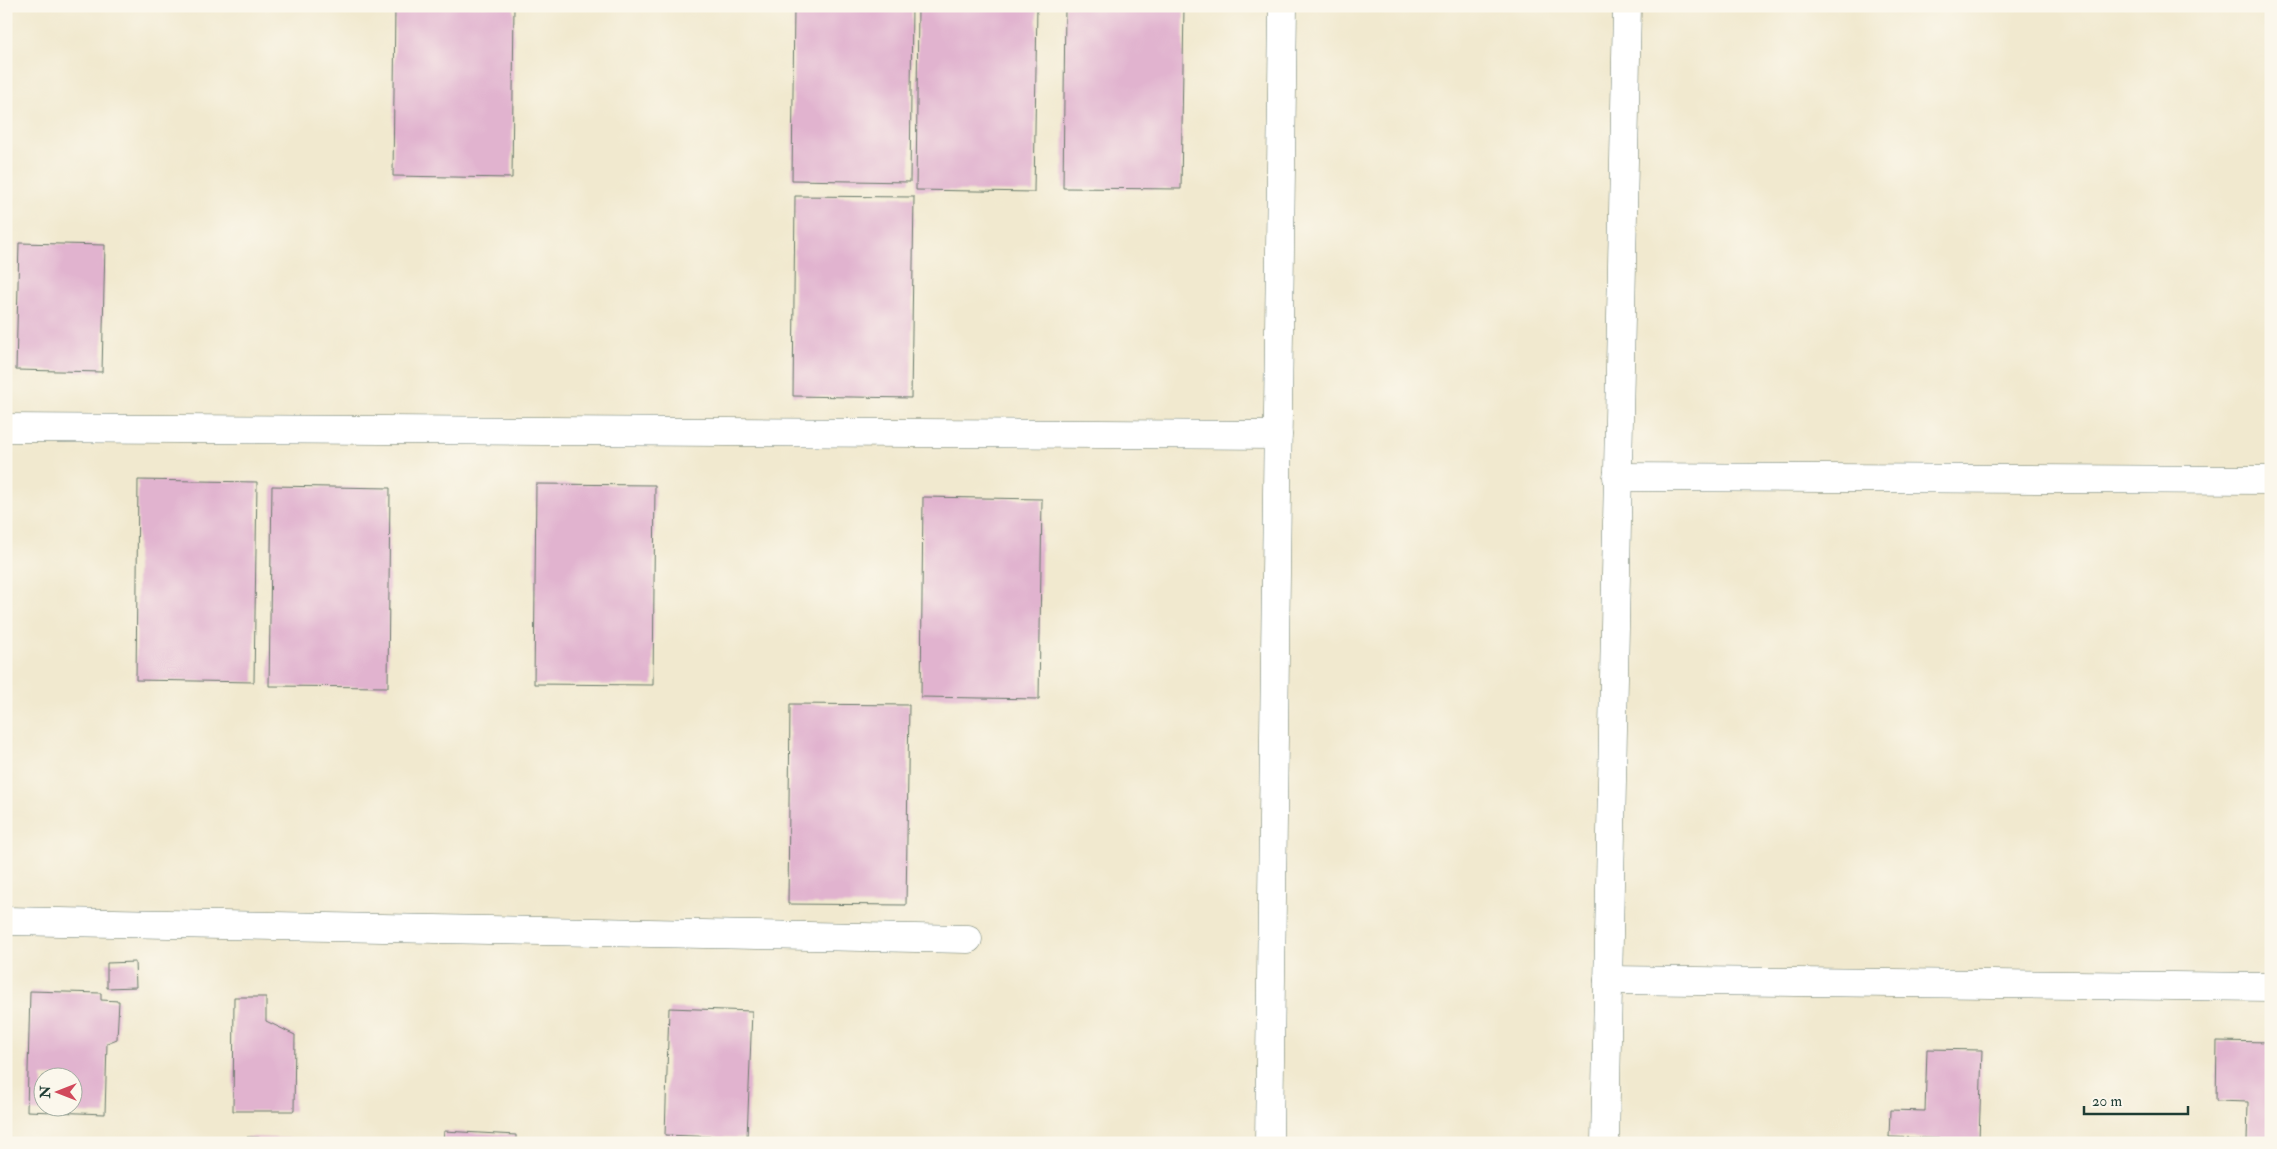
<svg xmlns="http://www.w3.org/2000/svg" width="2277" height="1149" viewBox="0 0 2277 1149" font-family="'IM FELL Double Pica',serif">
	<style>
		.building { fill: #e1b3cf; fill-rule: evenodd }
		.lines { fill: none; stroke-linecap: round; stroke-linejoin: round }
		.minor-casing { stroke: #68796a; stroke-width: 29 }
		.minor { stroke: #fff; stroke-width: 28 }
	</style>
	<rect width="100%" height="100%" fill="#fbf7ec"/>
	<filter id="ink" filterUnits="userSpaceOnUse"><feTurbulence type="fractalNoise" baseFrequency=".02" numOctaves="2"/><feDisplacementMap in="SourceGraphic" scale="10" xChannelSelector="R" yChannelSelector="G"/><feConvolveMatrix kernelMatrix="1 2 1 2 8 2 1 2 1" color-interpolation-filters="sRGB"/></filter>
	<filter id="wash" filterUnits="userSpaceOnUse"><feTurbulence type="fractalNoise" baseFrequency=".0096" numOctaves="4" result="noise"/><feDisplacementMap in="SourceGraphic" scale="20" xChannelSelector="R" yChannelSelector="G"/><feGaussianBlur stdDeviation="1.12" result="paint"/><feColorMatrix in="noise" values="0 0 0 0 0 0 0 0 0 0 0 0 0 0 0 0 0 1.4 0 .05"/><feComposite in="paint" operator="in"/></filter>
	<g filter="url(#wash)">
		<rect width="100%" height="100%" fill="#f1e9cf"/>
		<g id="blocks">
			<g class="building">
				<path d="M395 6H514L512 178 393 176Z"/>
				<path d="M794 6H912L910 182 792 180Z"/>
				<path d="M918 6H1037L1034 192 916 190Z"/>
				<path d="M1065 6H1184L1181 189 1063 188Z"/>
				<path d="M795 196 914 197 911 398 793 396Z"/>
				<path d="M19 243 105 245 102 372 16 370Z"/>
				<path d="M138 480 257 482 254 682 136 680Z"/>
				<path d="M536 484 655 485 653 685 534 684Z"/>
				<path d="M272 486 390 488 388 687 269 686Z"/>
				<path d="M923 497 1042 499 1039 699 921 697Z"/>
				<path d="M790 704 909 705 906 905 788 904Z"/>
				<path d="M135 962 136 987 107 988V963Z"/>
				<path d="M30 991 101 993V1000L119 1001 117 1039 107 1043 105 1114 27 1111ZM42 1076H72V1106H42Z"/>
				<path d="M234 997H266V1021L295 1035 294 1111H233Z"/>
				<path d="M669 1008 752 1011 747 1138 665 1135Z"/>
				<path d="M2217 1041 2271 1042V1141H2247L2248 1102 2216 1101Z"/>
				<path d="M1927 1049 1982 1050 1979 1140 1889 1137 1890 1110 1925 1111Z"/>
				<path d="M444 1131 516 1135V1143H443Z"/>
				<path d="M247 1137 330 1140V1143H247Z"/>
			</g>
		</g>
	</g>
	<g filter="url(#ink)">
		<use href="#blocks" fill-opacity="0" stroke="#68796a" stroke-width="1"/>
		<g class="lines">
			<defs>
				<g id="minor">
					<path d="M6 428 1278 435"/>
					<path d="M1617 477 2271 480"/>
					<path d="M6 921 968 939"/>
					<path d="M1608 980 2271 987"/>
					<path d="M1269 1143 1283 6"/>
					<path d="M1605 1143 1627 6"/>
				</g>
			</defs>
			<use href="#minor" class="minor-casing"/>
			<use href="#minor" class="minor"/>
		</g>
	</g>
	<rect width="2277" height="1149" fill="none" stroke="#fbf7ec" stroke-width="25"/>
	<g transform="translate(58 1092) rotate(270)"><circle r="24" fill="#fbf7ec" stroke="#a3ada2"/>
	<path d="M0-4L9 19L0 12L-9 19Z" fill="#d1495b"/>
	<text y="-8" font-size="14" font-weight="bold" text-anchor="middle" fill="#1f3d34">N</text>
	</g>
	<path d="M2084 1106v8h104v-8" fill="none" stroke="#1f3d34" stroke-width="2.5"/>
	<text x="2092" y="1106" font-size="15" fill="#1f3d34" stroke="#fbf7ec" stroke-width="4" paint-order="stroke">20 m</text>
</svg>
